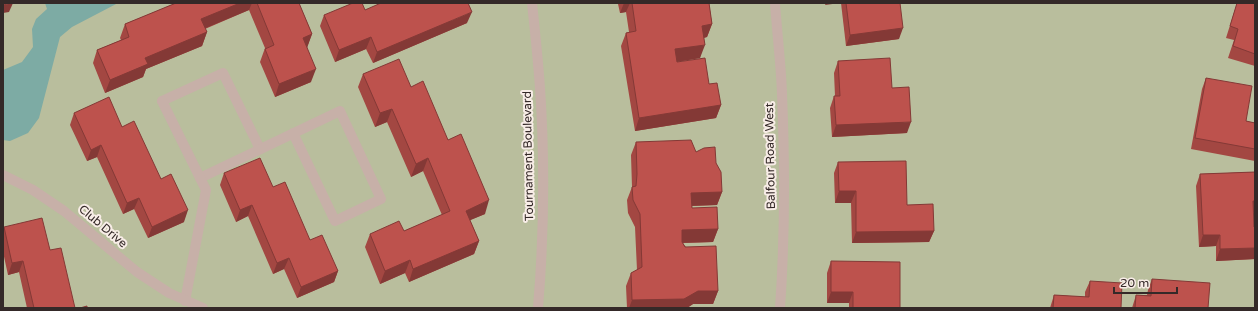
<svg xmlns="http://www.w3.org/2000/svg" width="1258" height="311" viewBox="0 0 1258 311" font-family="'Varela Round',sans-serif">
	<style>
		.green { fill: #b9be9d }
		.water { fill: #7daba4 }
		.lines { fill: none; stroke-linecap: round; stroke-linejoin: round }
		.service { stroke: #c7b0a8; stroke-width: 10 }
		.minor { stroke: #c7b0a8; stroke-width: 10 }
		.wall { fill: #a34742 }
		.shaded-wall { fill: #843936 }
		.building { fill: #bd524d; stroke: #843936 }
		.labels { text-anchor: middle; stroke-width: 4; stroke-linejoin: round; paint-order: stroke }
		.street-label { font-size: 12px; fill: #342928; stroke: #f8ede7 }
	</style>
	<rect width="100%" height="100%" fill="#f0e2db"/>
	<rect class="green" x="3" y="3" width="1252" height="305"/>
	<path class="water" d="M45 3H118L72 27 60 37 39 118 28 133 10 141 3 140V70L22 62 33 47 32 29 36 19 47 9Z"/>
	<g class="lines">
		<g class="service">
			<path d="M162 101 223 73 260 149"/>
			<path d="M200 178 340 111 381 199 335 221 293 133"/>
		</g>
		<g class="minor">
			<path d="M532 3C535 31 538 60 540 88 545 161 544 235 538 308"/>
			<path d="M775 3C777 33 781 64 782 94 785 165 785 237 780 308"/>
			<path d="M162 101 206 190 185 301"/>
			<path d="M3 175 33 190 64 211 137 272 169 293 203 308"/>
		</g>
	</g>
	<g class="wall">
		<path d="M174 3H299L312 34 307 47 311 82 275 97 260 62 265 48 249 10 205 29 207 32 202 46 146 69 143 77 105 93 93 63 97 50 121 40 120 38 125 24 174 4Z"/>
		<path d="M617 3H709L712 24 707 37 704 38 700 58 677 62 709 84 721 105 716 118 635 131 621 46 626 33 629 32 626 12 620 13 618 4H617Z"/>
		<path d="M841 3H900L899 39 846 46Z"/>
		<path d="M1237 3H1255V66L1228 58 1234 40 1226 38Z"/>
		<path d="M365 10 467 23 373 63 366 49 335 62 320 26 324 15Z"/>
		<path d="M838 61 892 88 907 133 832 137 830 108 834 96H835L834 73Z"/>
		<path d="M363 74 411 87 448 140 485 214 470 220 479 241 474 254 409 282 405 273 380 284 365 247 370 234 404 231 442 215 423 171 411 177 387 122 375 127 358 87Z"/>
		<path d="M1206 78 1246 121 1255 123V161L1191 149 1202 89Z"/>
		<path d="M74 113 122 127 161 179 184 222 148 238 134 209 123 214 97 157 87 161 70 125Z"/>
		<path d="M636 142 696 152 716 163 722 192 717 205 692 206V208L718 229 713 242 683 243 718 291 713 304H693L687 308H627L626 286 631 273 637 270 635 227 628 213 627 200 632 187 631 155Z"/>
		<path d="M838 162 907 205 934 231 929 242 852 243 851 203H835L834 173Z"/>
		<path d="M1255 172V212H1253L1254 227H1255V259L1216 261V246L1199 247 1196 186 1200 174Z"/>
		<path d="M224 173 273 187 310 240 338 271 334 282 297 298 284 269 273 274 248 216 236 222 220 185Z"/>
		<path d="M4 227 50 250 75 308H27L19 272 8 275 3 252V230Z"/>
		<path d="M831 261 900 308H849V303H827V273Z"/>
		<path d="M1152 279 1208 308H1132L1136 295H1147L1148 290Z"/>
		<path d="M1090 281 1121 308H1050L1054 295 1085 297V292Z"/>
	</g>
	<g class="shaded-wall">
		<path d="M13 3 9 12 3 13V5Z"/>
		<path d="M240 3H252L249 10 196 32 201 19Z"/>
		<path d="M624 3H630L626 12 620 13Z"/>
		<path d="M826 3H840L825 5Z"/>
		<path d="M472 12 467 23 373 63 377 52Z"/>
		<path d="M712 24 707 37 697 39 702 26Z"/>
		<path d="M903 28 899 39 846 46 850 35Z"/>
		<path d="M207 32 202 46 146 69 143 77 105 93 110 80 145 58Z"/>
		<path d="M312 34 307 48 303 38Z"/>
		<path d="M371 37 366 49 335 62 339 50Z"/>
		<path d="M705 45 700 58 670 63 675 49Z"/>
		<path d="M316 69 311 82 275 97 279 84Z"/>
		<path d="M721 105 716 118 635 131 639 118Z"/>
		<path d="M392 109 387 122 375 127 380 113Z"/>
		<path d="M911 122 907 133 832 137 836 125Z"/>
		<path d="M101 145 97 157 87 161 91 150Z"/>
		<path d="M428 158 423 171 411 177 416 164Z"/>
		<path d="M839 191H856L851 203H835Z"/>
		<path d="M722 192 717 205 686 206 691 193Z"/>
		<path d="M139 198 134 209 123 214 127 203Z"/>
		<path d="M489 200 485 214 461 224 466 211Z"/>
		<path d="M1253 201H1255V212L1249 213Z"/>
		<path d="M252 205 248 216 236 222 240 210Z"/>
		<path d="M188 210 184 222 148 238 152 227Z"/>
		<path d="M718 229 713 242 677 243 682 230Z"/>
		<path d="M934 231 929 242 852 243 856 232Z"/>
		<path d="M1203 235H1220L1216 246 1199 247Z"/>
		<path d="M479 241 474 254 409 282 413 269Z"/>
		<path d="M1255 248V259L1216 261 1220 249Z"/>
		<path d="M289 258 284 269 273 274 277 263Z"/>
		<path d="M410 260 405 273 380 284 385 271Z"/>
		<path d="M23 261 19 272 8 275 12 263Z"/>
		<path d="M338 271 334 282 297 298 301 287Z"/>
		<path d="M698 291H718L713 304H693L687 308H629L632 300Z"/>
		<path d="M831 292H853L849 303H827Z"/>
	</g>
	<g class="building">
		<path d="M3 3H12L3 5Z"/>
		<path d="M176 3H240L201 19 207 32 145 58 148 64 110 80 97 50 129 37 125 24Z"/>
		<path d="M257 3H299L312 34 303 38 316 69 279 84 265 49 274 45Z"/>
		<path d="M353 3H362L365 10 381 3H468L472 12 377 52 371 37 339 50 324 15Z"/>
		<path d="M632 3H709L712 24 702 26 705 45 675 49 677 62 705 58 709 84 717 83 721 105 639 118 626 33 636 31Z"/>
		<path d="M846 3H900L903 28 850 35Z"/>
		<path d="M1237 3H1255V54L1233 46 1238 29 1230 26Z"/>
		<path d="M890 58 892 88 909 87 911 122 836 125 834 96H840L838 61Z"/>
		<path d="M399 59 411 87 423 81 448 140 461 134 489 200 466 211 479 241 413 269 410 260 385 271 370 234 399 221 404 231 450 211 428 158 416 164 392 109 380 113 363 74Z"/>
		<path d="M1206 78 1252 86 1246 121 1255 123V149L1195 138Z"/>
		<path d="M109 97 122 127 134 121 161 179 171 174 188 210 152 227 139 198 127 203 101 145 91 150 74 113Z"/>
		<path d="M691 140 696 152 704 148 715 147 716 163 721 172 722 192 691 193 692 208 717 207 718 229 682 230V242L685 247 716 246 718 291H698L684 299 632 300 631 273 642 267 640 214 633 200 632 187 636 186 637 174 636 142Z"/>
		<path d="M260 158 273 187 285 182 310 240 322 235 338 271 301 287 289 258 277 263 252 205 240 210 224 173Z"/>
		<path d="M906 161 907 205 933 204 934 231 856 232V191H839L838 162Z"/>
		<path d="M1255 172V201H1253L1254 227H1255V248L1220 249V235H1203L1200 174Z"/>
		<path d="M42 218 50 250 61 248 75 308H34L23 261 12 263 4 227Z"/>
		<path d="M831 261 900 262V308H853V292H831Z"/>
		<path d="M1152 279 1210 283 1208 308H1135L1136 295 1151 296Z"/>
		<path d="M1090 281 1122 283 1121 308H1053L1054 295 1089 297Z"/>
		<path d="M87 306V308H80Z"/>
	</g>
	<g class="labels">
		<g class="street-label">
			<text transform="translate(528 156) rotate(-91)" y="4">Tournament Boulevard</text>
			<text transform="translate(770 156) rotate(-91)" y="4">Balfour Road West</text>
			<text transform="translate(103 226) rotate(40)" y="4">Club Drive</text>
		</g>
	</g>
	<rect width="1258" height="311" fill="none" stroke="#342928" stroke-width="8"/>
	<path d="M1114 287v6h63v-6" fill="none" stroke="#342928" stroke-width="2"/>
	<text x="1120" y="287" font-size="12" fill="#342928" stroke="#f8ede7" stroke-width="3" paint-order="stroke">20 m</text>
</svg>
